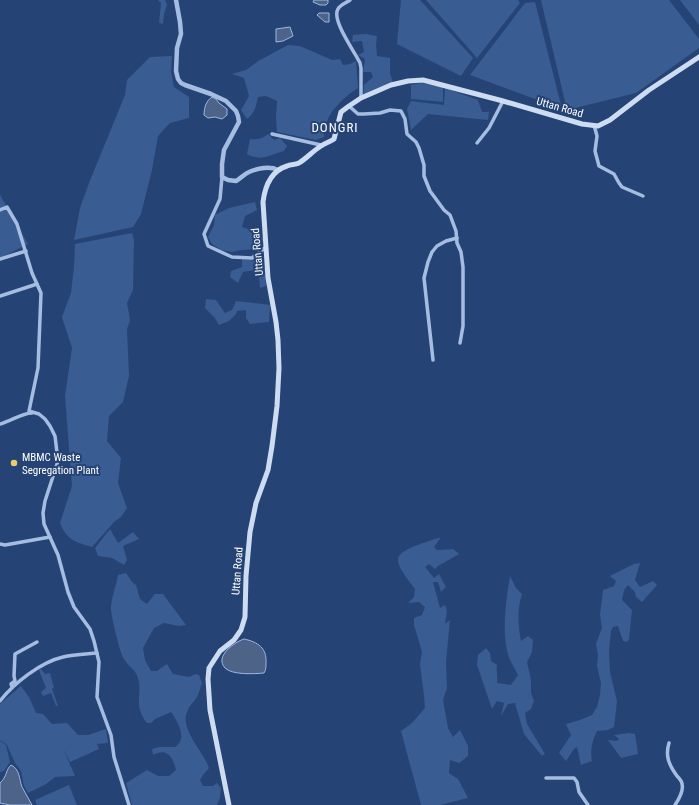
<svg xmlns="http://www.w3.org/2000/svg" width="699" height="805" viewBox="0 0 699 805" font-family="'Roboto Condensed',sans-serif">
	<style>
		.green { fill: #395c92 }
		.water { fill: #4d6388; stroke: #9bb7e2 }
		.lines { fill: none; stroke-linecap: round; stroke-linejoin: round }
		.minor { stroke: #a6bde2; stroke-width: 3.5 }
		.tertiary { stroke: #a6bde2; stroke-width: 4.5 }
		.secondary { stroke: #cedcf2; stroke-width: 5 }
		.poi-dot { fill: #eace6c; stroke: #264375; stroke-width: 1.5 }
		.labels { text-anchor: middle; stroke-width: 4; stroke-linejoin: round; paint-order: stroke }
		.street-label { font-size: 11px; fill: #fff; stroke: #264375 }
		.poi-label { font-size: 11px; fill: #fff; stroke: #264375; text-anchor: start }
		.quarter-label { font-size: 13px; letter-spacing: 1px; fill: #fff; stroke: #264375 }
	</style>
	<rect width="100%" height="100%" fill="#264375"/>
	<g class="green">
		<path d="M158 0H165L167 5 164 14 163 24 159 23 161 3Z"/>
		<path d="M401 0H420L473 58 461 76 397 44Z"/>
		<path d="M426 0H518L520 3 477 58Z"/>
		<path d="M541 0H669L699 39V48L636 93 567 110Z"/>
		<path d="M680 0H699V25Z"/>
		<path d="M535 2 562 109 470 75 525 3Z"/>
		<path d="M366 34 377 36 376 45 377 56 390 58V73L393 83 363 97 364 85 373 77 371 72H363L365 59 358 55 364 52 362 41 352 42 353 35Z"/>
		<path d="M288 45 300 46 332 60 340 59 343 65 350 64 356 61 358 88C341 99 324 115 324 137L316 140 277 132 276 117 277 101 266 96 258 97C256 106 255 113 247 119L241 110 249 96 244 78 232 74 246 70 260 60Z"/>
		<path d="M172 56 171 72 174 87 189 97V118L170 123 158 136 152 170 141 214 133 227 74 240 80 208 89 183 125 95 127 80 150 57Z"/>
		<path d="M421 83 443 87V102L411 99V85Z"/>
		<path d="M445 88 478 100 482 112H489L488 120 428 114 411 130 407 109 411 101 444 105Z"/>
		<path d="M268 134 274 140 280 138 287 146 284 151C269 155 262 162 247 154L250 139C257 140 262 139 268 134Z"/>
		<path d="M0 195 28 244 0 258Z"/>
		<path d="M255 202 257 210 245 216 242 227 253 231H258L263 239 261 249 241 250 232 252 221 250 212 244 208 237 214 225 215 215 229 208Z"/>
		<path d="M132 233 134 240 133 290 127 303 130 320 127 329 129 376 123 402 109 416 107 441 121 458 118 483 127 508 121 517 114 522 92 547C75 542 67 540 60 523L72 486 65 396 72 348 62 317 71 293 74 267 75 244Z"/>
		<path d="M242 259 264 262 266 286 260 288 259 276 255 270 243 272 238 283 230 277 231 271 242 267Z"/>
		<path d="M206 299 216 300 225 313 232 310 236 301 270 305 269 322 250 324 246 318V310L237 311 236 314 229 321 219 325 214 317 205 308Z"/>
		<path d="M110 529 118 543 133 532 139 539 123 546 127 560 124 565 112 558 98 556 95 548Z"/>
		<path d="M441 537 434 547 437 550 453 549 459 554 438 566 435 569 429 564 425 567 434 578 439 574 446 587 441 592 438 582H433L440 608 445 605 447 611 445 624 450 620 446 662 447 688 443 700 448 728 453 737 460 730 468 746V756L459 763 450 760 449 773 458 779 468 798 440 805H421L401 731 412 723 425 708 424 696 420 664 422 652 414 625V618L422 615 425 607 419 602 408 603 414 597 415 589C410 582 397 567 398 559 398 549 433 540 441 537Z"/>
		<path d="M640 563 635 580 640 587 653 581 657 585 642 602 636 597 635 592 628 585 624 590 622 600 632 610 629 639 627 642 623 641 618 626 613 627 611 631 609 652 610 672 617 701 614 727 608 730 597 731C592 742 590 749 592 761L581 765 577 747 574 749 566 761 559 753 571 735 566 724 580 720 592 715 597 707 600 695 601 683 597 666 598 655 596 644 602 628 600 615 603 590 614 586 616 581 610 576 634 564Z"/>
		<path d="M126 573 132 582 136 585 140 599 147 604 155 594H163L186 625 179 626 164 623 154 628 143 648 145 660 151 671H157L167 664 173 674 189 677 196 674 199 675 202 683C200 688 199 695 195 700 193 703 189 706 188 710 178 728 204 752 209 768L203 775 200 780 203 786H213L217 783 221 788 220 798 217 805H132L126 783 147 770 158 776H169L176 770C173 757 167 747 153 755L152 749 159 747H175C188 739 178 722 171 712L155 719 151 723H147C134 706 141 699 139 682 137 669 130 669 124 659 120 654 111 615 111 609 111 598 116 586 118 575Z"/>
		<path d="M510 576 516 588 522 594C517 609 518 625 521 641L528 636 533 640 532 652 527 662 531 680V693L534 701 531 709 525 713 527 724 545 754 542 756 524 734 515 703 508 704 501 716 504 703 497 701 492 709 477 665 478 655 486 648 490 653 491 661 497 665C496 671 498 677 497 683L511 685 518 675C515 669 512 664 509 658 501 635 506 600 510 576Z"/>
		<path d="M41 669 45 674 50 673 54 688 52 689 58 706H56L51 693 43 696 41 692 46 688 39 670Z"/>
		<path d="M21 686 29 697 36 713 43 714 52 724 67 723 78 735H88L106 729 108 743 97 744 99 749 70 762 63 748 75 776 55 777 46 784 28 793 24 786 21 771 15 763 7 745 0 740V704Z"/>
		<path d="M629 733 635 734 638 754 621 758 608 740 617 741 619 739 614 735Z"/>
		<path d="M0 741 6 745 10 762 4 771 0 772Z"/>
		<path d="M69 785 77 805H37L35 800Z"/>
	</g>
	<g class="water">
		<path d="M314 0H328V3L326 5H320L313 2Z"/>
		<path d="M319 13H329V22H325L317 15Z"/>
		<path d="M290 27 293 36 283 41 276 42V29Z"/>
		<path d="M212 97 216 99 219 103 227 109V115L222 119 215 117 208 118 204 115C204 108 206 101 212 97Z"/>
		<path d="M244 639C258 642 267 648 266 663 266 667 266 670 264 673 254 674 232 675 225 668 214 656 235 642 244 639Z"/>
		<path d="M11 765C20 769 19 779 22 787 25 793 29 799 32 805H10L0 803V783C7 777 6 769 11 765Z"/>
	</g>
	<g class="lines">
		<g class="minor">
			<path d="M350 0C346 3 340 5 338 9 331 20 355 52 360 63L361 68V98"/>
			<path d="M349 106 358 114H364L380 113 390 110 401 111 405 119 407 134 416 142 419 148 424 165V176L430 191 444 210 450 215 456 231 457 243 461 252 463 267V326L460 343"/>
			<path d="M594 125 597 136 595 151 599 166 614 174 619 183 622 187 643 196"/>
			<path d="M272 134 321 145"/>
			<path d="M477 143 489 128 503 101"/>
			<path d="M222 177 220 199 204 234 208 246 232 257 252 258 266 247"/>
			<path d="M0 210 7 207 17 224 32 273 41 293 38 368 29 411 39 414 45 419 50 426 55 436 58 461 45 501 43 513 44 524 58 555 68 592 74 607 90 629 94 641 99 662 97 697 111 735 114 757 129 805"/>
			<path d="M0 259 26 251"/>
			<path d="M0 296 37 284"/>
			<path d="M433 360 424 278 428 262 432 252 437 246 446 241 457 238"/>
			<path d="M0 424C11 421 22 413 32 413"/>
			<path d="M0 544 5 545 50 537"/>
			<path d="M12 687 11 684 15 681 14 676 15 654 37 642"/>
			<path d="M0 701C14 683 41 662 63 657 74 654 86 654 97 653"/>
			<path d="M669 743C665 756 669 765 677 776 679 778 682 781 682 784 684 791 679 799 675 805"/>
			<path d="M546 778H574L577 782 579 792 588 805"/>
		</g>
		<path class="tertiary" d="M176 0 180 22 181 34 177 48 176 71 178 79 181 83 185 85 211 94 226 101 236 111 238 116 239 122 224 150 222 164V177L228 180 236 181C241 178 244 174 249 172 258 168 270 166 278 170"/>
		<path class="secondary" d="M229 805 210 710 208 679 209 668 220 651 234 640 241 630 245 617 246 576 250 532 256 503 268 470 272 446 277 406 279 368 278 340 276 322 268 278 263 202C265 186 271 171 287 166 291 164 295 165 299 163 307 158 313 151 321 146 325 143 330 142 334 139L341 112 349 106 361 98 391 85 408 81 423 80 503 101 582 124 598 126 610 120 649 90 699 57"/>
	</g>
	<circle class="poi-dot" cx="14" cy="463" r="4"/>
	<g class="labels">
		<g class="street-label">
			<text transform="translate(560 107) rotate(16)" y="4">Uttan Road</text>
			<text transform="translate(257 252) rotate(-95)" y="4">Uttan Road</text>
			<text transform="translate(237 571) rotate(-86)" y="4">Uttan Road</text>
		</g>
		<g class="poi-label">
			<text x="22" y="461">MBMC Waste<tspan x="22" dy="13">Segregation Plant</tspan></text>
		</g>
		<g class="quarter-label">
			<text x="335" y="132">DONGRI</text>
		</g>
	</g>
</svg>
